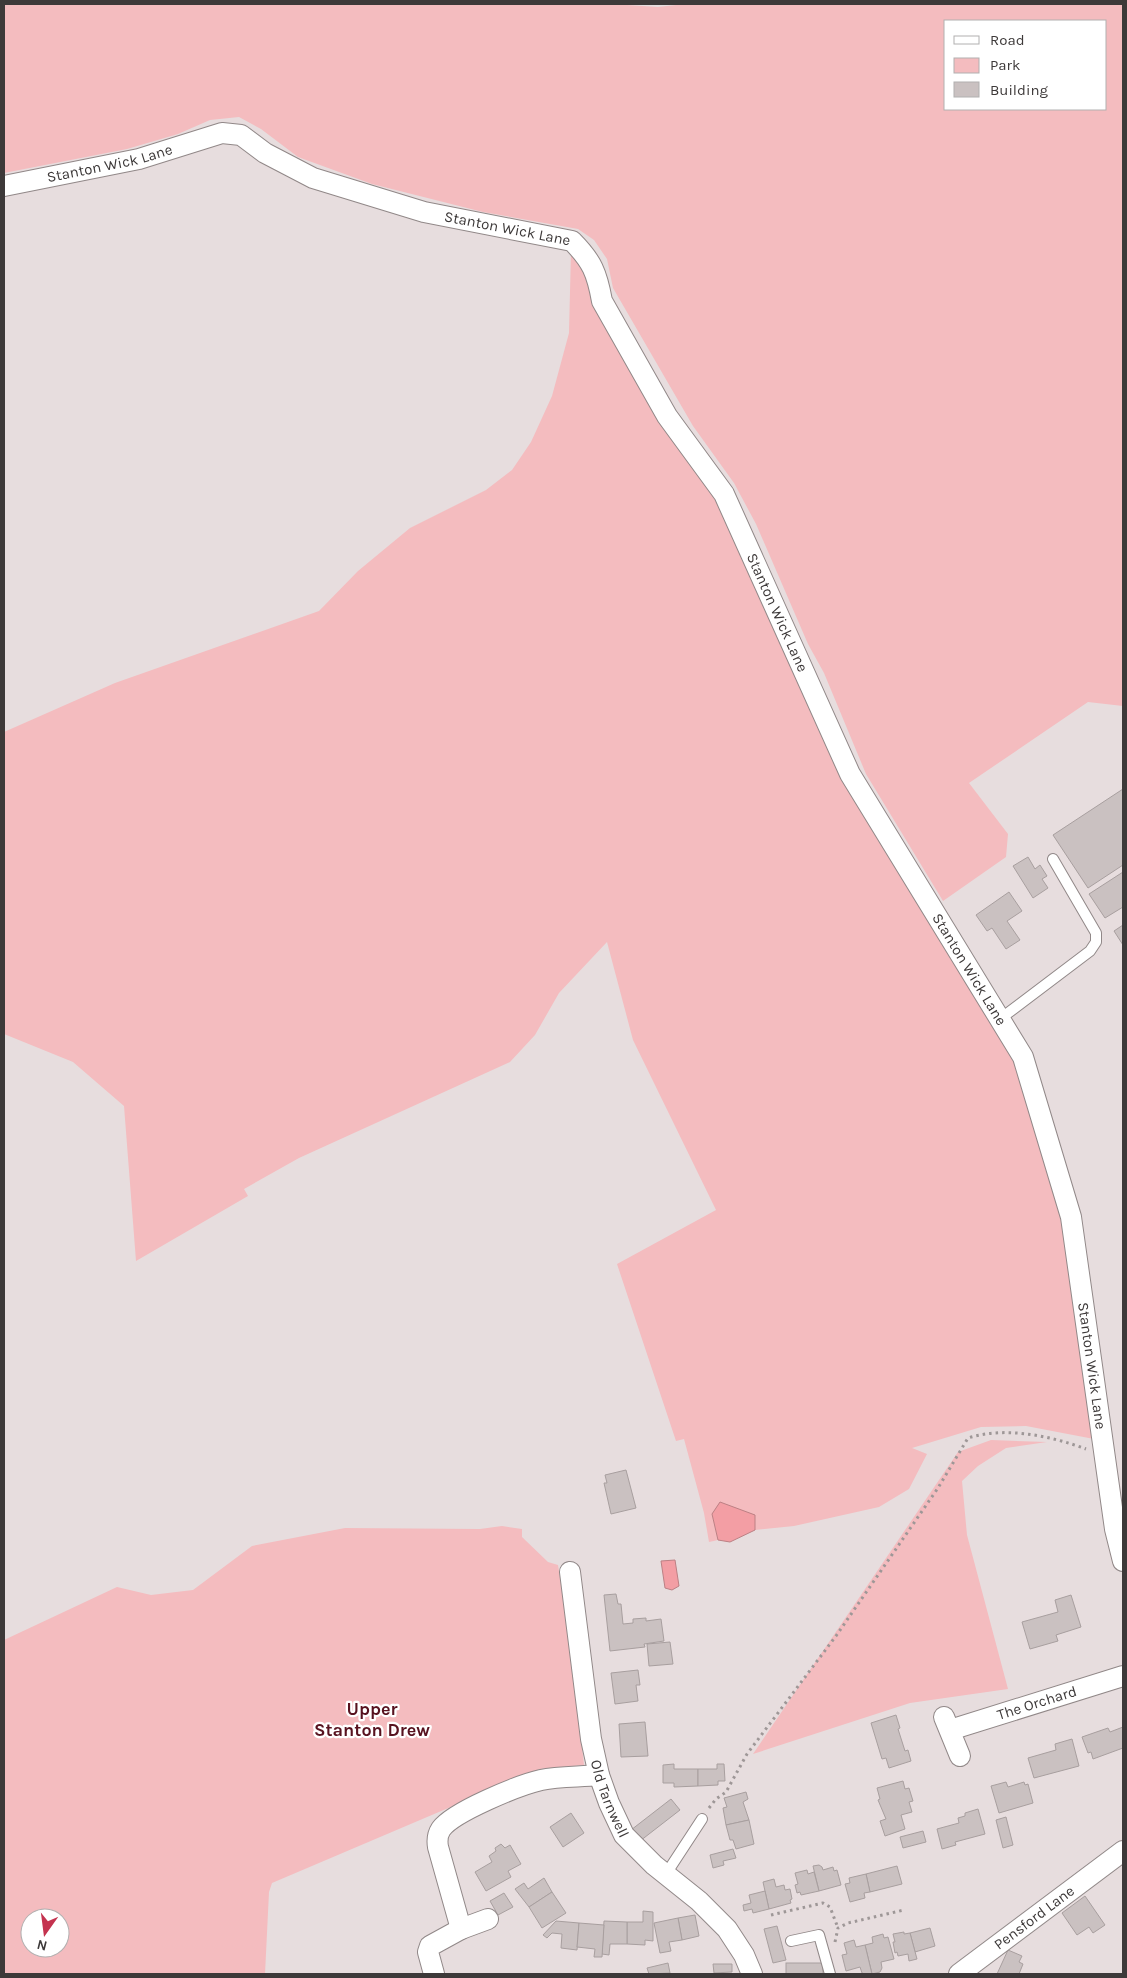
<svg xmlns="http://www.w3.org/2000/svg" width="1127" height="1978" viewBox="0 0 1127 1978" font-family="Karla,sans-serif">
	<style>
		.green { fill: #f4bcbf; fill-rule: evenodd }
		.water { fill: #f39ea4; stroke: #bc8084 }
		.building { fill: #cac1c1; stroke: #a89f9f }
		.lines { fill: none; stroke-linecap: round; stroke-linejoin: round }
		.lane-casing { stroke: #918888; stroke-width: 12 }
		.street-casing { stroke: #918888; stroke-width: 22 }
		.path { stroke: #9e9797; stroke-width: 3; stroke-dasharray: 2.5 4; stroke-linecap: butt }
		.lane { stroke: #fff; stroke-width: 10 }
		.street { stroke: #fff; stroke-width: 20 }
		.labels { text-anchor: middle; stroke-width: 4.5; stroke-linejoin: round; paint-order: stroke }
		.street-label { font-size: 15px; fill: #3d3939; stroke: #fff }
		.quarter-label { font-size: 18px; font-weight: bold; fill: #57121f; stroke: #fff }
	</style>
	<rect width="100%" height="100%" fill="#e7ddde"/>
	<g class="green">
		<path d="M4 4H612L658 7 685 4H1123V706L1088 702 969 783 1008 834 1006 857 943 901 866 774 824 673 808 644 756 524 734 483 693 426 613 288 607 259 594 240 578 229 483 212 372 184 298 157 261 129 239 117 210 120 178 134 127 149 4 173ZM946 21H1106V109H946Z"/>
		<path d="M571 251 723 506 782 641 1018 1066 1062 1217 1094 1439 1026 1426 981 1427 912 1448 927 1454 909 1489 879 1507 794 1526 755 1530V1515L712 1514 718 1540 709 1542 704 1513 684 1439 676 1441 617 1264 716 1210 633 1040 607 942 559 993 535 1035 510 1062 299 1158 244 1189 248 1196 136 1261 124 1106 73 1062 4 1034V732L115 683 319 611 358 571 410 528 486 490 512 470 531 442 552 396 569 333Z"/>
		<path d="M991 1440 1047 1442 1006 1448 978 1466 962 1481 967 1535 1008 1689 910 1703 753 1754 958 1452Z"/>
		<path d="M502 1526 522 1529V1537L548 1562 558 1565 569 1631 584 1765 540 1769 272 1883 269 1892 265 1974H4V1640L117 1587 151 1595 193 1590 252 1546 345 1528 480 1529ZM30 1918H60V1948H30Z"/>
	</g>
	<g class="water">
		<path d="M720 1502 755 1515V1530L730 1542 718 1540 712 1514Z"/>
		<path d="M675 1560 679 1586 672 1590 665 1588 661 1561Z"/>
	</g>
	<g class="building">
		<path d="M1123 789V865L1088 888 1053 835Z"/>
		<path d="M1028 857 1035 869 1040 865 1047 876 1042 879 1048 888 1033 898 1013 866Z"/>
		<path d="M1123 872V907L1105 918 1089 894Z"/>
		<path d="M1009 892 1022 911 1007 921 1020 940 1006 949 992 928 987 931 976 915Z"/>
		<path d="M1123 925V945L1114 931Z"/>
		<path d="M626 1470 636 1508 611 1514 604 1483H607L605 1475Z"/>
		<path d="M616 1594 618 1604H621L623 1624 633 1623V1619L646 1618V1621L661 1619 664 1641 644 1644 645 1647 610 1651 604 1595Z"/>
		<path d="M1071 1595 1081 1627 1056 1635 1058 1641 1030 1649 1022 1622 1058 1612 1055 1600Z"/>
		<path d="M670 1642 673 1664 649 1666 647 1644Z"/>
		<path d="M638 1670 640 1685H636L638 1701 615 1704 611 1673Z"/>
		<path d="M896 1715 900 1728 898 1729 905 1751 908 1750 911 1761 889 1768 886 1758 882 1759 871 1723Z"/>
		<path d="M645 1722 648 1756 621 1757 619 1724Z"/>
		<path d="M1123 1727V1748L1093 1759 1091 1752 1088 1753 1082 1737 1108 1728 1110 1732Z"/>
		<path d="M1072 1739 1079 1766 1034 1778 1028 1758 1056 1750 1055 1744Z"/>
		<path d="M674 1764V1769H698V1786L674 1787V1783H663V1765Z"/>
		<path d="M717 1764H724L725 1781H718V1785L698 1786V1769H717Z"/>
		<path d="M903 1781 905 1789 909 1788 913 1801 909 1802 912 1812 901 1815 905 1829 885 1836 880 1821 886 1819 878 1800 880 1799 877 1788Z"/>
		<path d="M1006 1782 1008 1787 1024 1782 1025 1785 1028 1784 1033 1803 999 1813 991 1786Z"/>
		<path d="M746 1792 748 1799 743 1802 749 1820 726 1825 723 1808 727 1807 724 1798Z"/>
		<path d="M671 1799 680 1810 640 1841 631 1830Z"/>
		<path d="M978 1809 985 1834 955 1842 956 1845 942 1849 937 1829 959 1823 958 1818 965 1816V1813Z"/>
		<path d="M571 1813 584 1833 563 1847 550 1827Z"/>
		<path d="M1006 1817 1013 1845 1003 1848 996 1820Z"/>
		<path d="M749 1820 754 1844 736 1849 733 1840H730L726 1825Z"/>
		<path d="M923 1831 926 1842 903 1848 900 1837Z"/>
		<path d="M501 1844 505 1848 510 1845 521 1864 508 1871 511 1877 486 1891 475 1872 492 1862 489 1856 496 1851 495 1848Z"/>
		<path d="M733 1849 736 1858 723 1861 724 1865 713 1868 710 1855Z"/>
		<path d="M819 1865 822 1867 823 1870 833 1867 834 1871 837 1870 841 1885 819 1891 813 1866Z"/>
		<path d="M897 1866 902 1884 870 1892 866 1874Z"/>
		<path d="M807 1870 808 1874 814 1872 819 1891 801 1895 800 1892 797 1893 795 1885 798 1884 795 1873Z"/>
		<path d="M866 1874 870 1892 864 1893 865 1898 850 1902 845 1884 850 1883 849 1878Z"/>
		<path d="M544 1878 552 1892 529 1907 515 1889 524 1883 528 1889Z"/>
		<path d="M774 1879 776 1887 784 1885 785 1890 790 1889 792 1899 790 1900 791 1903 769 1909 763 1882Z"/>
		<path d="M765 1891 769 1909 753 1913 752 1909 744 1911 743 1905 751 1903 749 1895Z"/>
		<path d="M552 1892 566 1913 542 1928 529 1907Z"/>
		<path d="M504 1893 513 1907 498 1915 490 1901Z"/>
		<path d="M1085 1896 1105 1925 1093 1933 1089 1927 1077 1935 1062 1913Z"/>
		<path d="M643 1911 653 1912V1941L645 1940V1945L627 1944V1922H643Z"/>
		<path d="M695 1915 699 1936 682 1940 678 1918Z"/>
		<path d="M678 1918 682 1940 669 1942 671 1951 660 1953 654 1923Z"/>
		<path d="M556 1921 579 1923 577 1950 561 1948 562 1934 552 1933 547 1938 543 1935Z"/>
		<path d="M604 1921 627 1922V1944H610L609 1955 602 1954Z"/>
		<path d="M579 1923 604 1925 602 1957H594L595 1949 577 1947Z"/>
		<path d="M777 1926 786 1960 773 1963 764 1929Z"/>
		<path d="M930 1928 935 1946 915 1952 910 1933Z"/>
		<path d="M904 1932V1934L910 1933 917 1959 909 1961 908 1954 898 1956 897 1952 895 1953 893 1942H895L893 1934Z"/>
		<path d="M883 1934 884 1938 888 1937 894 1959 881 1962 882 1968 880 1972 872 1974 865 1945 873 1943 872 1937Z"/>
		<path d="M854 1940 856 1947 865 1945 872 1974H864L862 1973 860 1967 846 1971 842 1955 847 1954 844 1943Z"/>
		<path d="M1008 1950 1022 1956 1019 1962 1023 1964 1019 1974H997Z"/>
		<path d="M668 1963 670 1973 649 1974 647 1968Z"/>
		<rect x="786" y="1963" width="37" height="11"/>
		<path d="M713 1964H732V1972L714 1973Z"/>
	</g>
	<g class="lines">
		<defs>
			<g id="lane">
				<path d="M1000 1019 1090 951 1096 942V933L1053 859"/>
				<path d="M666 1874 702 1819"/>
				<path d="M791 1941 819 1935 830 1974"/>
			</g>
			<g id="street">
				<path id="s1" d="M4 186 139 159 222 133 241 135 265 153 313 178 424 212 572 241C592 261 597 273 602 301L667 416 724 494 850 774 1023 1057 1071 1217 1115 1529 1123 1561"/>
				<path id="s2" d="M570 1572 591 1739 599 1775 609 1803 624 1835 654 1865 699 1901 727 1929 744 1955 752 1974"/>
				<path d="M944 1717 960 1756"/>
				<path id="s3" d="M950 1730 1123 1676"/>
				<path d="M461 1929 438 1847C437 1841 437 1835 441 1829 453 1812 519 1785 541 1780 559 1776 580 1777 599 1775"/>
				<path d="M434 1974 428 1952 430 1946 461 1929 488 1919"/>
				<path id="s4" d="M959 1974 1123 1851"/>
			</g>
		</defs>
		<use href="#lane" class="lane-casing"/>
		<use href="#street" class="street-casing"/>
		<g class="path">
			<path d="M709 1808 716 1799 726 1792 747 1754 836 1636 938 1488 968 1438C1005 1426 1051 1436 1086 1449"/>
			<path d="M771 1915 823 1903 830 1907 838 1928"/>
			<path d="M835 1942 838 1928 848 1923 904 1910"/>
		</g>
		<use href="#lane" class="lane"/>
		<use href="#street" class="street"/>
	</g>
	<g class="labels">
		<g class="street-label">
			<text dy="5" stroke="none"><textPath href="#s1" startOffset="108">Stanton Wick Lane</textPath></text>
			<text dy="5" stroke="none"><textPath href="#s1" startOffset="529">Stanton Wick Lane</textPath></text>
			<text dy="5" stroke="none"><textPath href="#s1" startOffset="1022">Stanton Wick Lane</textPath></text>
			<text dy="5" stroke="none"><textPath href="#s1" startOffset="1428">Stanton Wick Lane</textPath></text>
			<text dy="5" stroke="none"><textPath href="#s1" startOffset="1848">Stanton Wick Lane</textPath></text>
			<text dy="5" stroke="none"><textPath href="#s3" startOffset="91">The Orchard</textPath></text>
			<text dy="5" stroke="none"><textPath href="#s2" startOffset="231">Old Tarnwell</textPath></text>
			<text dy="5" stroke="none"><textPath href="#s4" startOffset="94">Pensford Lane</textPath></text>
		</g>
		<g class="quarter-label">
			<text x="372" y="1715">Upper<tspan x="372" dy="21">Stanton Drew</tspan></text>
		</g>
	</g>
	<rect width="1127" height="1978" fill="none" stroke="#3d3939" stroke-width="10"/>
	<rect x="944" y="20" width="162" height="90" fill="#ffffff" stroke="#b1b0b0"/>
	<rect x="954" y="36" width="25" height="8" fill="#ffffff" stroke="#b1b0b0"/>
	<text x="990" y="45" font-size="15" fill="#3d3939">Road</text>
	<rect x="954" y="58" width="25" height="15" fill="#f4bcbf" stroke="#b1b0b0"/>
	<text x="990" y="70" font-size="15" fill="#3d3939">Park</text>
	<rect x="954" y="82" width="25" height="15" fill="#cac1c1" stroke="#b1b0b0"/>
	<text x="990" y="95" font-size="15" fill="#3d3939">Building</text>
	<g transform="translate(45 1933) rotate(194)"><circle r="24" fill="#ffffff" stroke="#b1b0b0"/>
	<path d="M0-4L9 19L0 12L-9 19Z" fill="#c4334f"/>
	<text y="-8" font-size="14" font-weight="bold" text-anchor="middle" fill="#3d3939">N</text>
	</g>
</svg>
